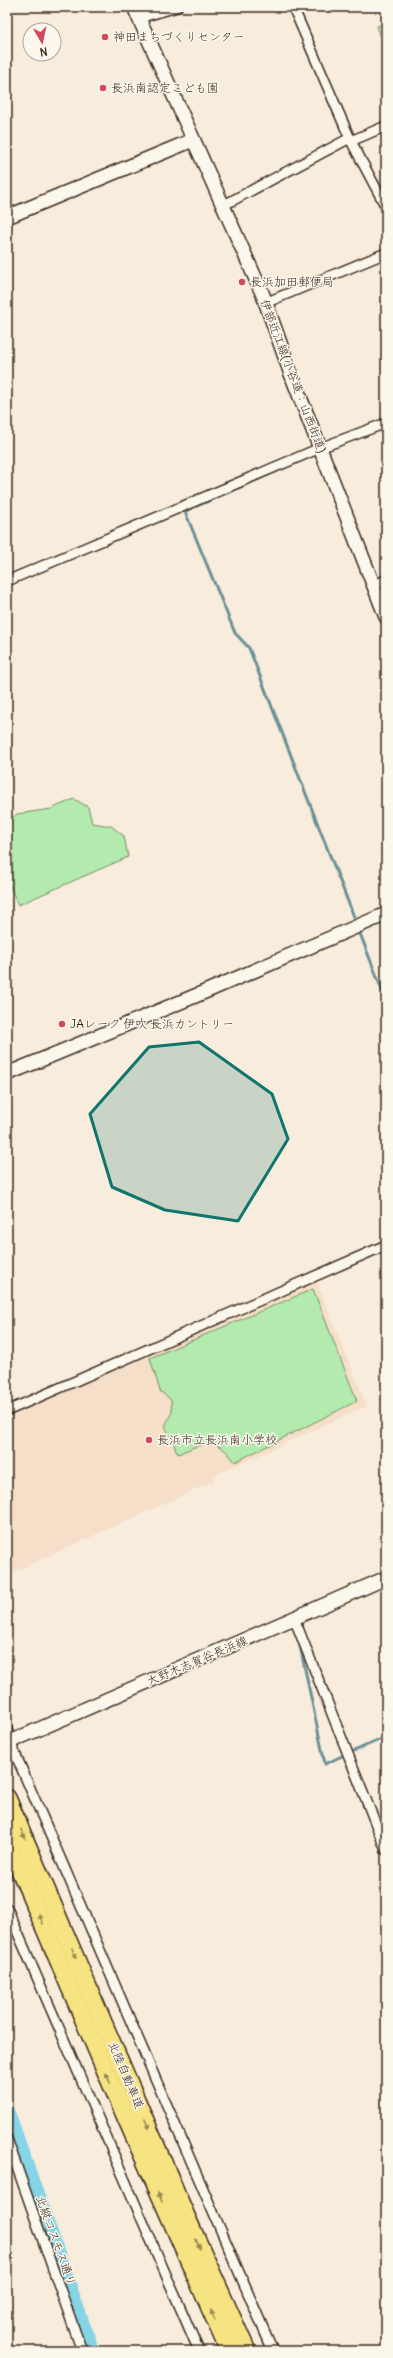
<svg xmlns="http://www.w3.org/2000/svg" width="393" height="2358" viewBox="0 0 393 2358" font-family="Delius,'Klee One',sans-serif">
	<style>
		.built { fill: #f5dfc9 }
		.green { fill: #b3ebae; stroke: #778a66 }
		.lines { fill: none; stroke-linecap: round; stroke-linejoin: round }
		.stream { stroke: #699097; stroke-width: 3 }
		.river { stroke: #87d4e7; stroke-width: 17 }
		.street-casing { stroke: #3b2a1e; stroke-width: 12 }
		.secondary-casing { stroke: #3b2a1e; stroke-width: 16 }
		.highway-casing { stroke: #3b2a1e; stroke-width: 20 }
		.street { stroke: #fbf7ec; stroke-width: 9 }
		.secondary { stroke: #fbf7ec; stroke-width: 13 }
		.highway { stroke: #f6e381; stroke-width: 17 }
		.oneway { fill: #988650 }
		.marked { fill: #0f766e; fill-opacity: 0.2; stroke: #0f766e; stroke-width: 3; stroke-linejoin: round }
		.poi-dot { fill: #d1495b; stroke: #fbf7ec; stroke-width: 1.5 }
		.labels { text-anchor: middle; stroke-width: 3; stroke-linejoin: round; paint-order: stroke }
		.poi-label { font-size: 12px; fill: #3b2a1e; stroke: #fbf7ec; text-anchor: start }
		.street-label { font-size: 12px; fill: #3b2a1e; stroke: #fbf7ec }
	</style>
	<rect width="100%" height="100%" fill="#f8ecdc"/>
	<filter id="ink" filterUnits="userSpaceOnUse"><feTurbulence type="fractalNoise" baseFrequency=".025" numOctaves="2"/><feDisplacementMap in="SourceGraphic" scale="8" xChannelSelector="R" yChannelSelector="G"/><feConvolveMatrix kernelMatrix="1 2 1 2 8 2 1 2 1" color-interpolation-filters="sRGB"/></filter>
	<g filter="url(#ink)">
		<path class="built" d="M316 1281 367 1406 213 1476 214 1481 7 1575V1416Z"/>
		<g class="green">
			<path d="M386 23V51L377 26Z"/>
			<path d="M74 799 88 807 92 823 111 826 124 836 128 857 18 905 7 879V822L17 814 51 809Z"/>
			<path d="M313 1289 357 1401 235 1462C216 1435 204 1443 178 1454L165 1426 172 1412 171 1400 160 1391 150 1358Z"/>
		</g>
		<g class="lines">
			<g class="stream">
				<path d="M250 483 307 457"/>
				<path d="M245 485 185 511 186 514 235 633 249 648 354 917"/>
				<path d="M359 931 386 1000"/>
				<path d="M299 1641 325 1764 342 1756"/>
				<path d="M354 1751 386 1737"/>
			</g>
			<path class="river" d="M7 2114 91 2351"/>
			<defs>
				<g id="street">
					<path d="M293 7 351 141 386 207"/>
					<path d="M139 18 177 7"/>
					<path d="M351 141 386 126"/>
					<path d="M224 205 350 138"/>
					<path d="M265 303 386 253"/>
					<path d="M7 581 320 448 386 423"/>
					<path d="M374 585 386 580"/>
					<path d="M7 1411 386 1245"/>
					<path d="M294 1618 386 1850"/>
					<path d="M7 1729 11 1744 273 2351"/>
					<path d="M7 1908 199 2351"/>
					<path d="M7 2139 82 2351"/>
				</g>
				<g id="secondary">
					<path d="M134 7 263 295 291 374 386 617"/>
					<path d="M7 217 193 140"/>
					<path d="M7 1074 207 991 386 914"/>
					<path d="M7 1743 386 1578"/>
				</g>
				<g id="highway">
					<path d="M7 1798 186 2216 247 2351"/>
					<path d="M7 1840 116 2095 229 2351"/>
				</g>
			</defs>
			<use href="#street" class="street-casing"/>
			<use href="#secondary" class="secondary-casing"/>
			<use href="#highway" class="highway-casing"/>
			<use href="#street" class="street"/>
			<use href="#secondary" class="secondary"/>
			<use href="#highway" class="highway"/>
		</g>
		<defs><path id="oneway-solid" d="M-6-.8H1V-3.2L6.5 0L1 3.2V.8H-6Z"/></defs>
		<g class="oneway">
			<use href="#oneway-solid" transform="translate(23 1834) rotate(66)"/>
			<use href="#oneway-solid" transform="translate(41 1919) rotate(-113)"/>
			<use href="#oneway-solid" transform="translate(74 1953) rotate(67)"/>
			<use href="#oneway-solid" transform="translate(108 2078) rotate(-113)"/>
			<use href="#oneway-solid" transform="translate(147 2124) rotate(67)"/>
			<use href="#oneway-solid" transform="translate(160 2197) rotate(-114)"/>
			<use href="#oneway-solid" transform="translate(198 2244) rotate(66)"/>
			<use href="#oneway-solid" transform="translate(213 2315) rotate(-114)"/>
		</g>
	</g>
	<path class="marked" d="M199 1042 272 1094 288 1139 238 1221 165 1210 112 1187 90 1114 149 1047Z"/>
	<g class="poi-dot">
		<circle cx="105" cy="37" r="4"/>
		<circle cx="103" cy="88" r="4"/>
		<circle cx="242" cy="282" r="4"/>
		<circle cx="62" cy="1024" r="4"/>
		<circle cx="149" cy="1440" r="4"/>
	</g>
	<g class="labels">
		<g class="poi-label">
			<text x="113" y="41">神田まちづくりセンター</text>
			<text x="111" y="92">長浜南認定こども園</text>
			<text x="250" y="286">長浜加田郵便局</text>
			<text x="70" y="1028">JAレーク 伊吹 長浜カントリー</text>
			<text x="157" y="1444">長浜市立長浜南小学校</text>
		</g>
		<g class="street-label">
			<text transform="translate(293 376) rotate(69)" y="4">伊部近江線(小谷道：山西街道)</text>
			<text transform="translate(197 1661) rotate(-23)" y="4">大野木志賀谷長浜線</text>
			<text transform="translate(126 2075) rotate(67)" y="4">北陸自動車道</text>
			<text transform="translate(56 2241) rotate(70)" y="4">北縦コスモス通り</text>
		</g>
	</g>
	<rect width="393" height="2358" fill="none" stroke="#fbf7ec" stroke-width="24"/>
	<rect x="12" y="12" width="369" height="2334" fill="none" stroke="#3b2a1e" stroke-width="1.5" filter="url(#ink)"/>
	<g transform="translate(42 42) rotate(171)"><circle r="19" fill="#fbf7ec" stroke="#aea59a"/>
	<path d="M0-3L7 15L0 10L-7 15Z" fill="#d1495b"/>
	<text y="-6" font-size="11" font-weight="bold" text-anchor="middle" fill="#3b2a1e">N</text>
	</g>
</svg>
